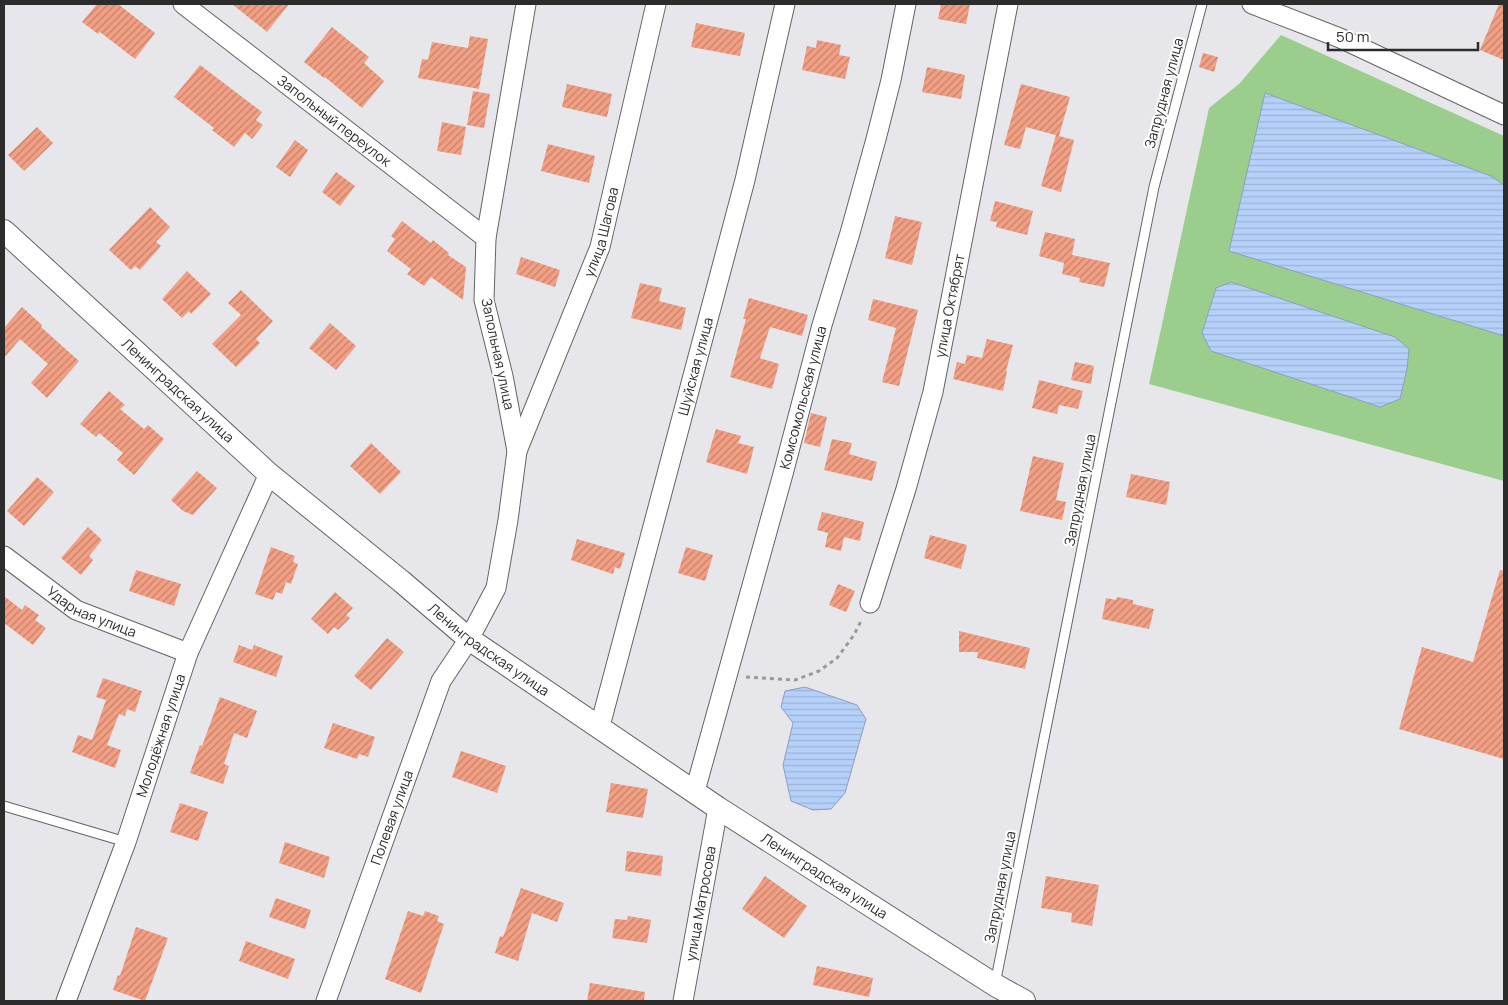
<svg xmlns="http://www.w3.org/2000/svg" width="1508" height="1005" viewBox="0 0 1508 1005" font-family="Manrope,sans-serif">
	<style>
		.green { fill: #9bce8c }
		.water { fill: url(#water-rules); stroke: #8c9fbc }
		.building { fill: url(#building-hatch) }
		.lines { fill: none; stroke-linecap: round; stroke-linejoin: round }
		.service-casing { stroke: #646467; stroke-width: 11 }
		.minor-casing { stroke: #646467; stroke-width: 21 }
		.tertiary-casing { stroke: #646467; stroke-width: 24 }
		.path { stroke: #9a9a9d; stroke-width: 3; stroke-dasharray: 4 4; stroke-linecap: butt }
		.service { stroke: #fff; stroke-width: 9 }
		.minor { stroke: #fff; stroke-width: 19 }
		.tertiary { stroke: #fff; stroke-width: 22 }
		.labels { text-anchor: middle; stroke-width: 4; stroke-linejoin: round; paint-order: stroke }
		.street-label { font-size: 14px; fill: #2c2c2d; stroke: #fff }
	</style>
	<defs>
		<pattern id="water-rules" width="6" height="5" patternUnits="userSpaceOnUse" patternTransform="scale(1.25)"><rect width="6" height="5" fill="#b5d0f9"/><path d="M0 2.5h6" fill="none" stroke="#9cb3d6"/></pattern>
		<pattern id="building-hatch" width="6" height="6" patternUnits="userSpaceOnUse" patternTransform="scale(1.25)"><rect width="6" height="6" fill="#f29f83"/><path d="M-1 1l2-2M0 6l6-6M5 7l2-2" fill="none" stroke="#c4826c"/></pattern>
	</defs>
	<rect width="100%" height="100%" fill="#e7e7eb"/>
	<path class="green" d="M1281 35 1504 136V481L1149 384 1209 108 1239 84Z"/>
	<g class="water">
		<path d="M1265 93 1491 176 1504 185V336L1229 251Z"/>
		<path d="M1231 282 1395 337 1409 349 1407 369 1400 399 1380 407 1211 351 1202 333 1216 288Z"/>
		<path d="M805 687 857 705 866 719 845 793 831 809 813 810 791 801 783 765 793 723 781 707 785 691Z"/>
	</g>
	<g class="building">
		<path d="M97 4H118L155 33 135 59 100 32 98 34 82 22Z"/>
		<path d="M232 4H289L267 32Z"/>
		<path d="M941 4H970L966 24 938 19Z"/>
		<path d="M1499 4H1504V60L1480 50Z"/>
		<path d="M696 23 745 33 740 56 691 47Z"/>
		<path d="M332 27 369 57 364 63 384 81 362 108 325 77 324 78 304 62Z"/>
		<path d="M470 36 488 39 479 89 418 78 422 59 428 60 432 42 468 48Z"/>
		<path d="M817 40 841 45 839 55 850 57 845 79 802 70 807 46 816 48Z"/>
		<path d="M1203 53 1218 57 1214 72 1199 67Z"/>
		<path d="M200 65 262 112 256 120 263 125 252 139 245 133 234 147 212 130 214 128 174 97Z"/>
		<path d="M927 67 965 75 961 99 922 92Z"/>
		<path d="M567 84 612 94 607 117 562 107Z"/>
		<path d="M1021 84 1070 97 1059 136 1074 140 1061 192 1041 186 1056 135 1059 136 1026 127 1020 149 1004 145Z"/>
		<path d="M473 91 490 94 484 128 467 125Z"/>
		<path d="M442 122 466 127 461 155 437 151Z"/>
		<path d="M37 127 53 143 24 171 8 155Z"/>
		<path d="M295 140 308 150 290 177 276 167Z"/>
		<path d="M548 144 595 156 589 183 541 171Z"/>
		<path d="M336 172 355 186 340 206 322 192Z"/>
		<path d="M995 201 1033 211 1027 235 996 227 997 222 990 221Z"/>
		<path d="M150 207 170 227 156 242 161 246 140 270 135 266 131 270 109 250Z"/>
		<path d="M895 216 922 222 912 265 885 258Z"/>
		<path d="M402 221 431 243 433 240 449 253 448 255 466 267 463 300 431 277 424 286 407 274 411 269 387 251 395 239 391 236Z"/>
		<path d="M1045 232 1075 239 1072 255 1110 263 1104 287 1079 282 1080 278 1062 274 1064 263 1039 256Z"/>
		<path d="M521 257 560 270 555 287 516 274Z"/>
		<path d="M187 271 211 294 191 314 189 311 182 318 162 299Z"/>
		<path d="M640 283 662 288 659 301 686 308 681 330 631 318Z"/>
		<path d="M241 290 273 321 256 339 260 343 236 367 212 344 241 315 228 303Z"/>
		<path d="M749 298 808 315 802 336 770 327 760 358 779 364 772 389 730 377 746 319H743Z"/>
		<path d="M873 299 918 310 899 386 882 382 896 328 868 320Z"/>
		<path d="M22 307 42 325 41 327 79 361 47 398 31 383 48 364 20 339 4 358V328Z"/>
		<path d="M330 323 356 346 336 370 309 348Z"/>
		<path d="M987 339 1013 345 1006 371H1007L1003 391 953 379 957 362 965 364 967 355 982 358Z"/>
		<path d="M1075 362 1094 366 1091 384 1071 380Z"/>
		<path d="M1039 380 1083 391 1078 409 1059 405 1057 414 1032 408Z"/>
		<path d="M109 391 125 405 120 409 144 429 148 425 164 439 134 475 117 460 123 453 99 433 96 437 80 424Z"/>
		<path d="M811 413 827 417 820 447 804 443Z"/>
		<path d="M716 429 741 436 738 443 754 447 747 474 706 462Z"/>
		<path d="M832 439 852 443 849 454 877 462 872 481 824 470Z"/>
		<path d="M371 443 401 472 380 494 350 466Z"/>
		<path d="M1033 456 1064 463 1056 500 1066 502 1062 520 1020 511Z"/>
		<path d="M197 471 217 488 193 515 183 511 171 500Z"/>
		<path d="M1131 474 1170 482 1166 505 1126 497Z"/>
		<path d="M37 477 54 492 24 526 7 511Z"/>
		<path d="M822 512 864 522 860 541 844 537 841 551 825 547 828 533 817 530Z"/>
		<path d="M88 527 102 540 89 556 93 560 81 575 61 558Z"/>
		<path d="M930 535 967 545 961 569 924 558Z"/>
		<path d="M577 539 625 553 620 569 615 567 613 574 571 560Z"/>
		<path d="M271 547 295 556 293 562 298 564 291 584 286 582 282 594 276 592 273 600 255 594Z"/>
		<path d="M686 547 713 555 705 581 678 573Z"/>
		<path d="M136 570 181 584 174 606 129 591Z"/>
		<path d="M1500 570 1504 571V759L1399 729 1422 647 1473 662Z"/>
		<path d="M838 584 855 591 846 612 829 605Z"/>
		<path d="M335 592 353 608 346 615 350 618 338 630 334 627 328 634 311 619Z"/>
		<path d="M4 596 22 610 25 605 39 615 35 620 46 628 33 645 4 623Z"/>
		<path d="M1117 597 1133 600V604L1154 609 1149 629 1102 619 1106 598 1116 600Z"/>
		<path d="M959 631 1030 648 1025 669 977 658 978 652H959Z"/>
		<path d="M387 638 404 652 371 690 354 676Z"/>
		<path d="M239 645 252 650 254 645 283 656 276 677 233 662Z"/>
		<path d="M103 678 142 691 135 712 127 709 125 716 119 714 107 745 121 750 115 768 72 752 78 735 92 740 106 700 96 697Z"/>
		<path d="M220 697 257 711 247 738 234 733 224 764 229 766 223 784 190 773 200 745 202 746Z"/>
		<path d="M333 723 375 737 368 757 359 754 357 759 324 748Z"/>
		<path d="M461 751 506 766 497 793 452 777Z"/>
		<path d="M611 783 648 789 643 818 606 812Z"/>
		<path d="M180 803 208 812 198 841 170 832Z"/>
		<path d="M285 842 330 857 324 878 279 863Z"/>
		<path d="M627 851 663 856 661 876 625 871Z"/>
		<path d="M765 876 807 906 784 938 742 909Z"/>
		<path d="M1046 876 1099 885 1092 926 1071 922 1072 913 1041 908Z"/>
		<path d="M521 888 564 903 557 922 532 913 518 961 495 953 500 936 503 937Z"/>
		<path d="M276 898 311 910 305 929 269 917Z"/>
		<path d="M408 911 423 916 425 911 439 916 437 921 444 924 421 993 385 979Z"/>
		<path d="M628 916 651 920 647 943 612 938 615 919 627 920Z"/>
		<path d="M136 927 168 938 145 1001 113 990 118 975 120 976Z"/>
		<path d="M246 941 295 959 288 979 239 961Z"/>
		<path d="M817 966 873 978 869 997 813 985Z"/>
		<path d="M590 983 645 992 644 1001H587Z"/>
	</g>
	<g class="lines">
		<defs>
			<g id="service">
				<path d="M4 806 126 842"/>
				<path d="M995 984 1154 187 1202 4"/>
			</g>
			<g id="minor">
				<path id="s1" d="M183 4 486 238"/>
				<path d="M1252 4 1340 38 1504 115"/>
				<path id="s2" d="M517 451 600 247 656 4"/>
				<path id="s3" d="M4 556 76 610 188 653"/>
				<path id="s4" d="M870 603 906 489 933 392 1008 4"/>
				<path id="s5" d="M600 726 745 180 785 4"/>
				<path id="s6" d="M695 791 783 474 822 325 850 233 876 139 891 80 906 4"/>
				<path id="s7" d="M66 1001 126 842 188 653 269 474"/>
				<path id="s8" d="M326 1001 441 681 469 639 496 588 508 520 517 451 503 376 484 300 486 238 526 4"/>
				<path id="s9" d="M683 1001 718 808"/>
			</g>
			<g id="tertiary">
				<path id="s10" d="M4 231 269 474 401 581 469 639 718 808 995 985 1024 1001"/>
			</g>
		</defs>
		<use href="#service" class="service-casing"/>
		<use href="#minor" class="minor-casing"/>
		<use href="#tertiary" class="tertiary-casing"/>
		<path class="path" d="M746 677 795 680 819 671 837 658 854 635 862 619"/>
		<use href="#service" class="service"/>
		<use href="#minor" class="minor"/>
		<use href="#tertiary" class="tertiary"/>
	</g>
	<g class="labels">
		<g class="street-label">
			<text transform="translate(1164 93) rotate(-75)" y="5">Запрудная улица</text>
			<text dy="5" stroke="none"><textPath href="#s1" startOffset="191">Запольный переулок</textPath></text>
			<text dy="5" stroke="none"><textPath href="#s2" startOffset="235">улица Шагова</textPath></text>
			<text dy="5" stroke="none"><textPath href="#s4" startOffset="308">улица Октябрят</textPath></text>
			<text transform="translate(498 354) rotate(78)" y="5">Запольная улица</text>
			<text dy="5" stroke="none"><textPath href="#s5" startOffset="372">Шуйская улица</textPath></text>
			<text dy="5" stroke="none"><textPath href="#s10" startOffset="236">Ленинградская улица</textPath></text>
			<text dy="5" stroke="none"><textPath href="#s6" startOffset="408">Комсомольская улица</textPath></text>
			<text transform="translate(1080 490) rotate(-79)" y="5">Запрудная улица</text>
			<text dy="5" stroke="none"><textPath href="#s3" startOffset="105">Ударная улица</textPath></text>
			<text dy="5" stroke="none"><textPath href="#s10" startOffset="641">Ленинградская улица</textPath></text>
			<text dy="5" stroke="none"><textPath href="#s7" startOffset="282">Молодёжная улица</textPath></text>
			<text dy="5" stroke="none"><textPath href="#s8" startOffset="195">Полевая улица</textPath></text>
			<text dy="5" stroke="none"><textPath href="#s10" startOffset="1046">Ленинградская улица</textPath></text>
			<text transform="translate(1000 887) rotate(-79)" y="5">Запрудная улица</text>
			<text dy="5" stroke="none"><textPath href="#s9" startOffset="99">улица Матросова</textPath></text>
		</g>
	</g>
	<rect width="1508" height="1005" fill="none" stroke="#2c2c2d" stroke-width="10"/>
	<path d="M1328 42v8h150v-8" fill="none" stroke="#2c2c2d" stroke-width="2.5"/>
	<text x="1336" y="42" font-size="15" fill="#2c2c2d" stroke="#ffffff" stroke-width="4" paint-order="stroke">50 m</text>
</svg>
